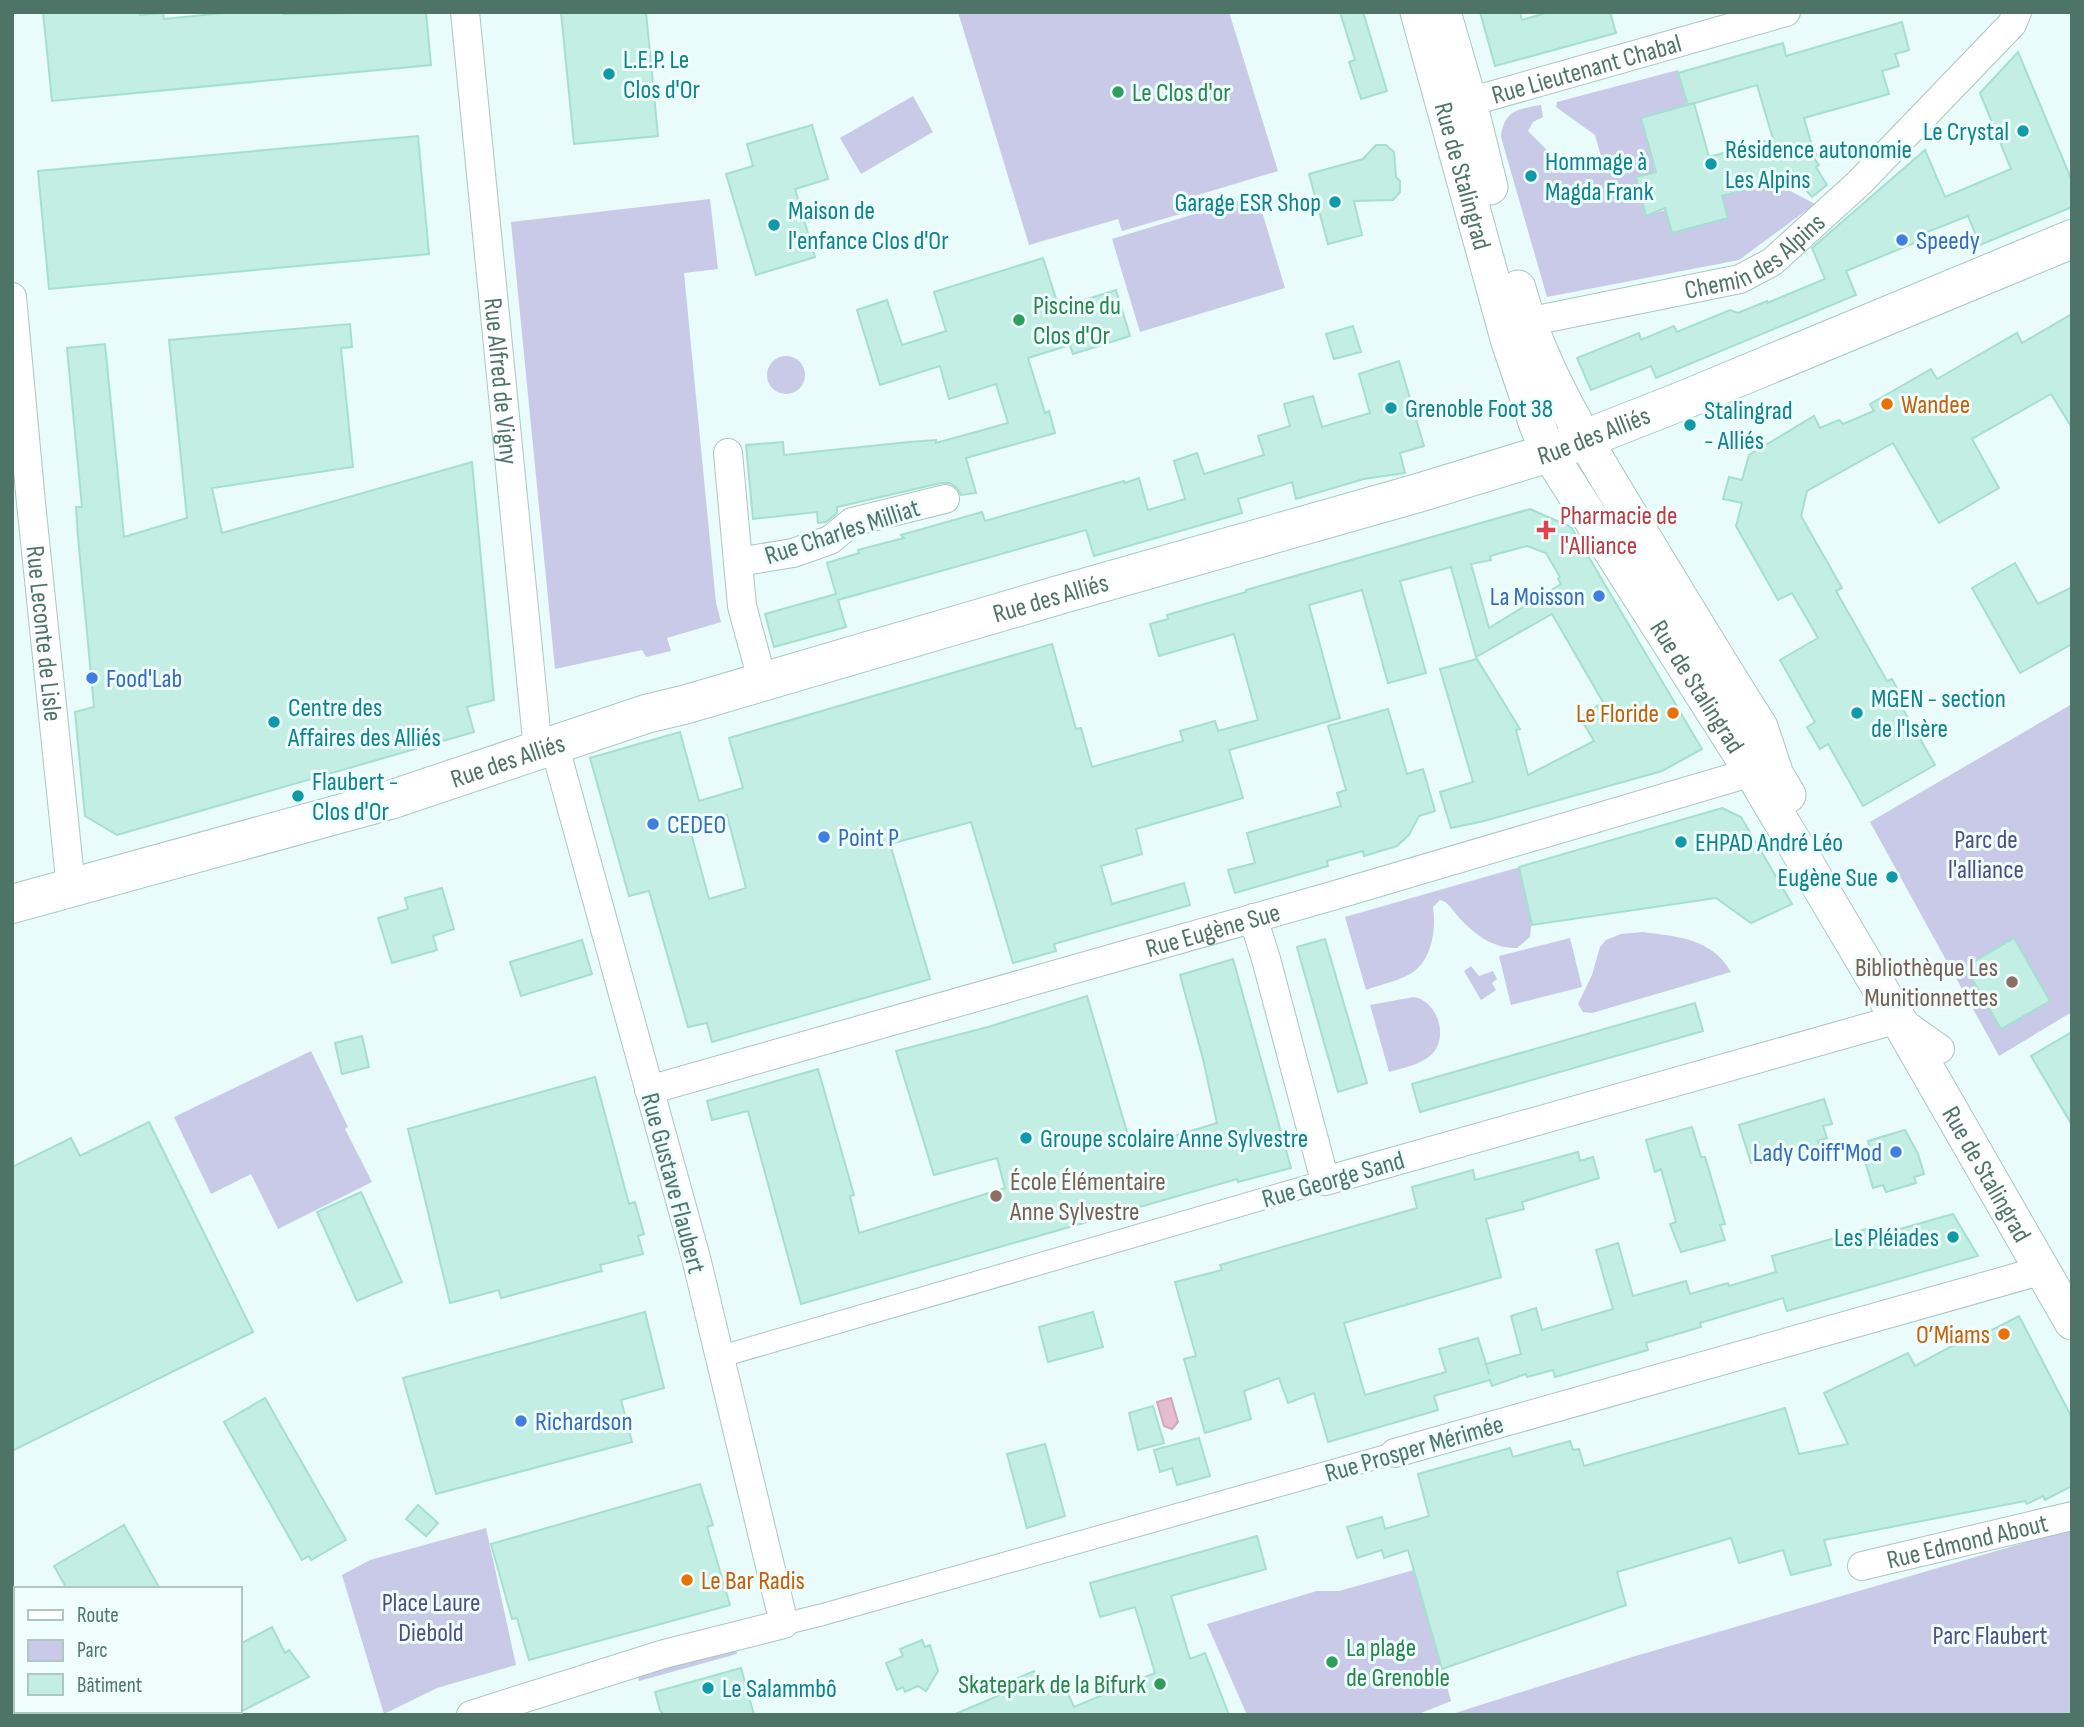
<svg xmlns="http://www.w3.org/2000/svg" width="2084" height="1727" viewBox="0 0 2084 1727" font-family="'Sofia Sans Condensed',sans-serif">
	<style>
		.green { fill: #c8cae8 }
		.water { fill: #e3bed1; stroke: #d4a5bd; stroke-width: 2 }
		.building { fill: #c2eee3; stroke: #a4e0cf; stroke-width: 2; fill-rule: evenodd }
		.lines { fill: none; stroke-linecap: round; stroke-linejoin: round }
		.pedestrian-casing { stroke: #aac7c1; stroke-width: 23 }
		.minor-casing { stroke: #aac7c1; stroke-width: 30 }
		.tertiary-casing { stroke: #aac7c1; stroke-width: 37 }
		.secondary-casing { stroke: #a8cbc3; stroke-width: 40 }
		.pedestrian { stroke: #fff; stroke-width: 21 }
		.minor { stroke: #fff; stroke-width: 28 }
		.tertiary { stroke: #fff; stroke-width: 35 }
		.secondary { stroke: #fff; stroke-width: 38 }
		.culture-dot { fill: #0f9aa8; stroke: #effefd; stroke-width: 2.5 }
		.leisure-dot { fill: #2e9e5b; stroke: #effefd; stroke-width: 2.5 }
		.shop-dot { fill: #3f7fe0; stroke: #effefd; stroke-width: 2.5 }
		.food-dot { fill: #e8710a; stroke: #effefd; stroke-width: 2.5 }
		.health-dot { fill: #e0444e; stroke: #effefd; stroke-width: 2.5 }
		.education-dot { fill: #8d6e63; stroke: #effefd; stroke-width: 2.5 }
		.labels { text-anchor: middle; stroke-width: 6; stroke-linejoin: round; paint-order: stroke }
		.culture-label { font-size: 26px; fill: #0d838f; stroke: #effefd; text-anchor: start }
		.street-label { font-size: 26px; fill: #4e7468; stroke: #effefd }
		.leisure-label { font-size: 26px; fill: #27864d; stroke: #effefd; text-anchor: start }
		.shop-label { font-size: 26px; fill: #366cbe; stroke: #effefd; text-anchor: start }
		.food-label { font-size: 26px; fill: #c56008; stroke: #effefd; text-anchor: start }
		.health-label { font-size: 26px; fill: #be3a42; stroke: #effefd; text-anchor: start }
		.park-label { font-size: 26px; fill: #504d84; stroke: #effefd }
		.education-label { font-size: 26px; fill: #785e54; stroke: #effefd; text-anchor: end }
	</style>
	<rect width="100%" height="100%" fill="#e9fbfa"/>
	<g class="green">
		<path d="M958 12H1229L1278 171 1191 197 1194 210 1122 231 1118 219 1029 245Z"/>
		<path d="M1678 70 1687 105 1641 118 1655 172 1636 177 1647 215 1666 210 1728 217 1722 196 1773 182 1815 204 1739 260 1547 297 1501 137C1504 111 1517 109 1541 105L1543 117 1533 122 1528 131 1567 170 1602 160 1595 135 1556 107 1557 102Z"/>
		<path d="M913 96 933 132 861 174 840 138Z"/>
		<path d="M1257 195 1285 288 1140 332 1112 239Z"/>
		<path d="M710 199 718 269 684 273 716 603 721 622 667 638 671 651 646 657 642 650 555 669 511 222Z"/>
		<circle cx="786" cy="375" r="19"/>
		<path d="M2072 704V1012L1999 1056 1870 822Z"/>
		<path d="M1527 865 1523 888 1532 919 1530 937 1517 948C1493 949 1472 933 1456 914 1450 907 1448 902 1440 900L1433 907C1436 927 1433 954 1417 969 1405 980 1381 984 1366 990L1345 917Z"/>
		<path d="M1643 932C1679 937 1711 938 1731 972L1592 1013 1583 1012 1578 1004 1592 975 1600 947 1606 940 1621 934Z"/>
		<path d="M1570 938 1582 987 1511 1005 1499 956Z"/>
		<path d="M1471 966 1479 976 1493 971 1497 979 1492 983 1496 990 1481 1000 1464 971Z"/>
		<path d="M1414 997C1437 1001 1450 1037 1431 1055 1420 1065 1403 1068 1389 1072L1370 1005Z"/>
		<path d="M311 1051 348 1127 345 1129 372 1182 278 1229 251 1174 211 1194 174 1117Z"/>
		<path d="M486 1528 516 1665 437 1688 384 1714 342 1575 370 1560Z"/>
		<path d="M2072 1529V1715H1449L1632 1657Z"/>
		<path d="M1414 1570 1451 1701 1416 1715H1247L1207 1624 1317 1591H1339Z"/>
		<path d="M736 1650 737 1654 639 1681 637 1673Z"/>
	</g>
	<path class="water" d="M1171 1398 1178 1422 1172 1429 1164 1426 1157 1402Z"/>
	<g class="building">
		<path d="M43 12H140V15L163 13 164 19 234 12H283L284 14 426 12 431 65 52 101Z"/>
		<path d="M561 12H646L658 136 574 144Z"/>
		<path d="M1340 12H1363L1387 91 1361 99 1349 62 1355 60Z"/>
		<path d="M1480 12H1520L1522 20 1549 12H1610L1616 33 1495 66Z"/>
		<path d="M1902 22 1909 50 1895 54 1899 66 1882 71 1889 94 1804 118 1812 146 1810 147 1817 155 1813 157 1819 165 1816 167 1827 185 1812 197 1793 176 1722 196 1728 218 1672 233 1665 208 1646 216 1636 177 1656 172 1641 118 1694 103 1709 157 1773 139 1757 85 1688 105 1678 73 1783 43 1786 56Z"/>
		<path d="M2018 52 2072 181V207L1980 245 1968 216 1922 234 1924 239 1846 271 1856 295 1656 378 1651 366 1591 390 1577 358 1639 333 1641 340 1674 326 1677 332 1730 310 1738 313 1767 301V303L1825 279 1812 248 1925 150 1945 197 2011 169 1980 93Z"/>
		<path d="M812 125 828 179 795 189 815 257 756 275 726 174 753 166 747 144Z"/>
		<path d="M418 136 429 254 49 289 38 171Z"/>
		<path d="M1376 145H1386L1394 152 1396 177 1400 181V192L1393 200 1354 201 1362 235 1328 244 1309 174 1363 159Z"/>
		<path d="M1043 258 1059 308 1116 290 1130 336 1073 354 1070 345 1028 358 1045 413 1049 411 1055 433 966 458 976 493 961 495 957 488 950 483H941L837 507V513L826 522 818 523 817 512 753 519 746 445 783 442 784 455 909 442 936 440V443L1008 423 996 384 949 399 940 366 880 385 857 310 887 300 902 345 946 331 934 292Z"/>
		<path d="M2072 314V428L2051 394 1972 439 1999 488 1939 523 1893 443 1807 491 1801 516 1842 588 1836 591 1887 681 1892 679 1904 701 1900 704 1935 765 1863 806 1828 744 1820 749 1807 727 1815 722 1780 660 1818 638 1792 593 1778 600 1736 526 1742 503 1723 499 1729 477 1742 480 1749 455 1814 416 1820 428 1839 420 1843 424 1874 411 1870 404 1931 369 1937 379 2017 333 2022 343Z"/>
		<path d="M350 324 352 347 341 348 353 467 212 488 222 533 472 462 494 700 467 707 474 732 117 835 85 816 75 712 94 707 78 537 76 507H82L67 348 105 344 124 537 187 518 169 340Z"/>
		<path d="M1353 326 1361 352 1334 359 1326 334Z"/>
		<path d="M1399 361 1424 446 1400 453 1405 473 1364 479 1296 499 1292 482 1238 499 1242 513 1094 556 1086 530 838 600 846 627 774 647 765 614 836 594 827 563 859 553 858 550 904 538 901 535 982 512 985 521 1124 481 1125 483 1139 478 1148 510 1185 499 1174 461 1197 453 1204 474 1264 455 1258 436 1290 426 1284 404 1313 396 1322 427 1370 413 1359 374Z"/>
		<path d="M1530 509 1571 527 1702 749 1662 771 1484 821 1451 828 1440 792 1473 782 1440 669 1477 659 1520 729 1516 730 1528 775 1594 741 1580 717 1603 702 1552 614 1476 657 1451 567 1400 581 1426 673 1388 683 1362 590 1309 605 1340 718 1229 750 1243 798 1136 829 1142 854 1101 866 1112 904 1184 883 1190 905 1054 944 1056 951 1013 963 971 822 890 844 930 979 712 1042 707 1023 688 1027 649 891 629 896 590 758 680 732 699 801 743 788 729 738 1052 644 1076 729 1081 728 1092 767 1183 741 1180 731 1215 721 1218 731 1258 720 1234 634 1159 656 1150 624 1168 619 1167 615 1246 592V590ZM1527 546 1546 553 1560 577 1558 579 1561 584 1489 628 1471 564 1491 560 1490 556ZM727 815 746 888 709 899 689 826Z"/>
		<path d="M2015 563 2038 604 2072 587V644L2020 673 1972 588Z"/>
		<path d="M1388 709 1407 774 1423 769 1435 811 1419 816 1409 835 1397 846 1364 856 1363 851 1327 861 1328 866 1235 893 1228 870 1255 863 1247 833 1341 806 1337 793 1346 790 1328 726Z"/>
		<path d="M1722 808 1741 817 1792 904 1751 923 1716 898 1532 925 1519 867Z"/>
		<path d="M442 888 454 929 433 936 437 950 392 963 378 918 408 909 405 898Z"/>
		<path d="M2014 938 2050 1001 2001 1029 1965 967Z"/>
		<path d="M1325 939 1367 1083 1338 1092 1297 947Z"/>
		<path d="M582 940 592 974 521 996 510 962Z"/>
		<path d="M1233 959 1291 1168 1238 1182 1237 1179 801 1304 748 1111 712 1120 707 1101 818 1069 854 1195 850 1196 859 1233 1005 1188 997 1158 934 1175 896 1051 988 1027 1087 996 1132 1149 1217 1123 1203 1059 1180 975Z"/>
		<path d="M1695 1003 1703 1031 1420 1112 1412 1084Z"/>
		<path d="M2072 1032V1125L2031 1056Z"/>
		<path d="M362 1036 369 1067 342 1074 335 1043Z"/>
		<path d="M595 1077 629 1204 635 1202 644 1234 638 1236 643 1254 600 1265 602 1271 501 1298 499 1290 450 1303 408 1129Z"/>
		<path d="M1824 1099 1832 1124 1823 1126 1827 1138 1818 1141 1822 1155 1800 1161 1797 1149 1751 1163 1739 1125Z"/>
		<path d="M149 1122 253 1332 12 1451V1167L71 1138 80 1156Z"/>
		<path d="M1692 1127 1701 1157H1705L1725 1224 1720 1225 1725 1240 1681 1252 1670 1224 1676 1222 1661 1169 1655 1172 1646 1140Z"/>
		<path d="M1905 1130 1918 1154 1924 1174 1914 1177 1916 1183 1886 1192 1883 1185 1873 1188 1863 1154 1871 1151 1868 1141Z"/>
		<path d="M1578 1152 1580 1161 1593 1157 1599 1178 1522 1202 1524 1209 1486 1219 1501 1277 1344 1323 1365 1395 1446 1372 1439 1349 1478 1338 1489 1374 1486 1364 1521 1354 1511 1316 1536 1308 1542 1330 1613 1309 1596 1250 1618 1243 1633 1296 1686 1281 1690 1294 1728 1283 1729 1286 1776 1272 1772 1256 1873 1227 1875 1236 1953 1214 1978 1256 1787 1311 1783 1298 1700 1323 1701 1327 1646 1343 1648 1350 1555 1377 1553 1370 1527 1377 1526 1374 1492 1386 1490 1380 1434 1396 1438 1410 1328 1442 1314 1393 1288 1403 1279 1378 1244 1391 1251 1419 1205 1433 1184 1359 1196 1356 1175 1282 1222 1270 1220 1265 1417 1208 1412 1187 1473 1170 1475 1180Z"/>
		<path d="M361 1192 402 1282 357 1301 317 1212Z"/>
		<path d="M645 1312 664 1388 621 1400 632 1442 436 1494 403 1378Z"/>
		<path d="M1093 1312 1103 1347 1048 1362 1039 1327Z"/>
		<path d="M2019 1316 2072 1418V1486L2045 1500 2043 1496 2027 1504 2025 1501 1824 1540 1831 1565 1791 1575 1783 1550 1739 1563 1731 1538 1617 1572 1626 1605 1442 1669 1408 1550 1384 1558 1382 1550 1357 1558 1347 1527 1382 1517 1385 1529 1429 1516 1418 1474 1510 1448 1513 1457 1570 1441 1573 1450 1579 1449 1584 1466 1785 1408 1799 1454 1848 1444 1824 1393 1908 1353 1915 1366 1961 1341 1963 1345Z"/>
		<path d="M265 1398 346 1540 311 1560 309 1556 302 1560 224 1422Z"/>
		<path d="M1153 1406 1164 1443 1138 1450 1129 1413Z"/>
		<path d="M1199 1438 1210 1476 1177 1485 1172 1468 1160 1472 1154 1450Z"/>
		<path d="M1045 1444 1065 1516 1027 1528 1007 1454Z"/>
		<path d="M700 1484 713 1525 707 1527 730 1605 529 1660 517 1618 512 1619 491 1544Z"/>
		<path d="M418 1505 438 1523 426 1536 406 1519Z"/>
		<path d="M124 1525 160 1589H67L54 1566Z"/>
		<path d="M1257 1536 1266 1569 1171 1596 1190 1659 1205 1653 1229 1715H953L1000 1695 997 1687 1034 1671 1044 1695 1065 1687 1074 1707 1155 1673 1135 1607 1100 1617 1090 1583Z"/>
		<path d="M272 1627 285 1653 289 1650 309 1677 240 1712V1644Z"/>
		<path d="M922 1640 925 1647 930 1645 938 1671 926 1691 918 1686 905 1692 903 1687 897 1690 886 1663 903 1656 900 1649Z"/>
		<path d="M741 1668 754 1715H664L660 1710 655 1692Z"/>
	</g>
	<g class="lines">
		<defs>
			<g id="pedestrian">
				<path d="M719 1357 1325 1181"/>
				<path d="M784 1624 821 1615 1395 1453"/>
			</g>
			<g id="minor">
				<path id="s1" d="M465 12 538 750"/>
				<path id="s2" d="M1469 102 1786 12"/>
				<path id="s3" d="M12 297 31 503 71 888"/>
				<path id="s4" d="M1527 322 1740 279 1772 262 1859 183 2012 24 2017 12"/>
				<path d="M728 453 742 606 762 680"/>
				<path d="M738 562 793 553 830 540 852 522 945 499"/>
				<path d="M1253 918 1266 959 1325 1181 1898 1019 1940 1049"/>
				<path id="s5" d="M649 1090 1332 896 1752 772 1770 774"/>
				<path d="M1395 1453 2043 1270"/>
				<path id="s6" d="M1862 1566 2072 1516"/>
				<path d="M471 1715 664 1654 784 1624 696 1258 554 744"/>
			</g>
			<g id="tertiary">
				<path id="s7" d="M1418 12 1509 342 1537 425 1549 453 1752 772 1898 1019 2072 1322"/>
				<path d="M1443 12 1468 98 1490 187"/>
				<path d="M1518 288C1541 373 1589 447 1634 522 1676 591 1717 660 1760 727L1776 775 1788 795"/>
			</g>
			<g id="secondary">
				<path id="s8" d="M12 904 390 800 646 714 687 704 1059 595 1418 493 1549 453 1684 400 2072 239"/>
			</g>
		</defs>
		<use href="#pedestrian" class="pedestrian-casing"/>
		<use href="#minor" class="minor-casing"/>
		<use href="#tertiary" class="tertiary-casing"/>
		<use href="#secondary" class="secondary-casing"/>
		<use href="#pedestrian" class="pedestrian"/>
		<use href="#minor" class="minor"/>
		<use href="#tertiary" class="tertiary"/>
		<use href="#secondary" class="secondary"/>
	</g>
	<g class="culture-dot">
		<circle cx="609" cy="74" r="7"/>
		<circle cx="2023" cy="131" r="7"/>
		<circle cx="1711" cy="164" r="7"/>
		<circle cx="1531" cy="176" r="7"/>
		<circle cx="1335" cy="202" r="7"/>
		<circle cx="774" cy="225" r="7"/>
		<circle cx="1391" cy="408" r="7"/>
		<circle cx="1690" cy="425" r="7"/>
		<circle cx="1857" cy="713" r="7"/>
		<circle cx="274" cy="722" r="7"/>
		<circle cx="298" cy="796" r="7"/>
		<circle cx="1681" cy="842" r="7"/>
		<circle cx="1892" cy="877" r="7"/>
		<circle cx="1026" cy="1138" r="7"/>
		<circle cx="1953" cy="1237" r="7"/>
		<circle cx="708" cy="1688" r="7"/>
	</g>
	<g class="leisure-dot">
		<circle cx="1118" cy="92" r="7"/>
		<circle cx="1019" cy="320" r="7"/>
		<circle cx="1332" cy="1662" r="7"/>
		<circle cx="1160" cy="1684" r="7"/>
	</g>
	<g class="shop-dot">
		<circle cx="1902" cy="240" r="7"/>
		<circle cx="1599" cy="596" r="7"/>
		<circle cx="92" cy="678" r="7"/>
		<circle cx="653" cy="824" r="7"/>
		<circle cx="824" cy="837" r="7"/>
		<circle cx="1896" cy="1152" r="7"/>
		<circle cx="521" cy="1421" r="7"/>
	</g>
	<g class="food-dot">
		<circle cx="1887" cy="404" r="7"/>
		<circle cx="1673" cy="713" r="7"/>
		<circle cx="2004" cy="1334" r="7"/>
		<circle cx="687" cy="1580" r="7"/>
	</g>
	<path class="health-dot" d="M1542.5 519.5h7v7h7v7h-7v7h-7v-7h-7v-7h7z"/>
	<g class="education-dot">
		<circle cx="2012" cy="982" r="7"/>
		<circle cx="996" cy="1196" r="7"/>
	</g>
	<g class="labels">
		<g class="culture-label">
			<text x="623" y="68">L.E.P. Le<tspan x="623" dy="30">Clos d'Or</tspan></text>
			<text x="2009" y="140" text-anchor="end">Le Crystal</text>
			<text x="1725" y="158">Résidence autonomie<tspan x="1725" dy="30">Les Alpins</tspan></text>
			<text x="1545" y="170">Hommage à<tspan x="1545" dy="30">Magda Frank</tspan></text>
			<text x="1321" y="211" text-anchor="end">Garage ESR Shop</text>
			<text x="788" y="219">Maison de<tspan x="788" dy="30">l'enfance Clos d'Or</tspan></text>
			<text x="1405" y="417">Grenoble Foot 38</text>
			<text x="1704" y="419">Stalingrad<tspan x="1704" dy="30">- Alliés</tspan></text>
			<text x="1871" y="707">MGEN - section<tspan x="1871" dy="30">de l'Isère</tspan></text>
			<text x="288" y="716">Centre des<tspan x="288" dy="30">Affaires des Alliés</tspan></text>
			<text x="312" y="790">Flaubert -<tspan x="312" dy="30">Clos d'Or</tspan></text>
			<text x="1695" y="851">EHPAD André Léo</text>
			<text x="1878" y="886" text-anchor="end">Eugène Sue</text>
			<text x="1040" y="1147">Groupe scolaire Anne Sylvestre</text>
			<text x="1939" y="1246" text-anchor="end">Les Pléiades</text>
			<text x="722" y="1697">Le Salammbô</text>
		</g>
		<g class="street-label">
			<text dy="9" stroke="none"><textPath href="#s2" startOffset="122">Rue Lieutenant Chabal</textPath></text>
			<text dy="9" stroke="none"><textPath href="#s7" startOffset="170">Rue de Stalingrad</textPath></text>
			<text dy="9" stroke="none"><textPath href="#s4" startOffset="240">Chemin des Alpins</textPath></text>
			<text dy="9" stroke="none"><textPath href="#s1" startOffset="371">Rue Alfred de Vigny</textPath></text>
			<text dy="9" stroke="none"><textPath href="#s8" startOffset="1650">Rue des Alliés</textPath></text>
			<text transform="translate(842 531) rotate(-18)" y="9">Rue Charles Milliat</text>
			<text dy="9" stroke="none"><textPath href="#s8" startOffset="1083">Rue des Alliés</textPath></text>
			<text dy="9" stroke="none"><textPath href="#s3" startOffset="338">Rue Leconte de Lisle</textPath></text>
			<text dy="9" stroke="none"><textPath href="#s7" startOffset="737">Rue de Stalingrad</textPath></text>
			<text dy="9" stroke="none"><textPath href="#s8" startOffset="516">Rue des Alliés</textPath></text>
			<text dy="9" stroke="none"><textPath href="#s5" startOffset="586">Rue Eugène Sue</textPath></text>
			<text dy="9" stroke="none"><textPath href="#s7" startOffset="1304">Rue de Stalingrad</textPath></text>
			<text transform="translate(1333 1179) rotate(-16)" y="9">Rue George Sand</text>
			<text transform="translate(674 1183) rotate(75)" y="9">Rue Gustave Flaubert</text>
			<text transform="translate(1414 1448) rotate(-16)" y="9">Rue Prosper Mérimée</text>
			<text dy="9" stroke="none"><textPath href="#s6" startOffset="108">Rue Edmond About</textPath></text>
		</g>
		<g class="leisure-label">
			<text x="1132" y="101">Le Clos d'or</text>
			<text x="1033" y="314">Piscine du<tspan x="1033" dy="30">Clos d'Or</tspan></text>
			<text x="1346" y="1656">La plage<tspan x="1346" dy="30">de Grenoble</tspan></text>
			<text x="1146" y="1693" text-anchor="end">Skatepark de la Bifurk</text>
		</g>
		<g class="shop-label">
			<text x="1916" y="249">Speedy</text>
			<text x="1585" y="605" text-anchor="end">La Moisson</text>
			<text x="106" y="687">Food'Lab</text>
			<text x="667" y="833">CEDEO</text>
			<text x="838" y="846">Point P</text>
			<text x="1882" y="1161" text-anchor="end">Lady Coiff'Mod</text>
			<text x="535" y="1430">Richardson</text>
		</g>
		<g class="food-label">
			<text x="1901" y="413">Wandee</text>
			<text x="1659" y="722" text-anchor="end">Le Floride</text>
			<text x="1990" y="1343" text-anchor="end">O’Miams</text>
			<text x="701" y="1589">Le Bar Radis</text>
		</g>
		<g class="health-label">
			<text x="1560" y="524">Pharmacie de<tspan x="1560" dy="30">l'Alliance</tspan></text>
		</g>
		<g class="park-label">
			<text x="1986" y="848">Parc de<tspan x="1986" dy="30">l'alliance</tspan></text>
			<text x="431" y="1611">Place Laure<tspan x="431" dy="30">Diebold</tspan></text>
			<text x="1990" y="1644">Parc Flaubert</text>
		</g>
		<g class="education-label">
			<text x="1998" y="976">Bibliothèque Les<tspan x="1998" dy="30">Munitionnettes</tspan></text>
			<text x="1010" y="1190" text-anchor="start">École Élémentaire<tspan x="1010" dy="30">Anne Sylvestre</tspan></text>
		</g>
	</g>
	<rect width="2084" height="1727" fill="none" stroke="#4e7468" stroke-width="28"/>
	<rect x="14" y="1587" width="228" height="126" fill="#effefd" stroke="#afc7c1" stroke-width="2"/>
	<rect x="28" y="1610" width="35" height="10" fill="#ffffff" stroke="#afc7c1" stroke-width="2"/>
	<text x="77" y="1622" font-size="21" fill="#4e7468">Route</text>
	<rect x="28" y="1640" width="35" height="21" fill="#c8cae8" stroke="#afc7c1" stroke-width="2"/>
	<text x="77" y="1657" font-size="21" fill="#4e7468">Parc</text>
	<rect x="28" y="1674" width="35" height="21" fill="#c2eee3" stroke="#afc7c1" stroke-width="2"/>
	<text x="77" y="1692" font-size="21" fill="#4e7468">Bâtiment</text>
</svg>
